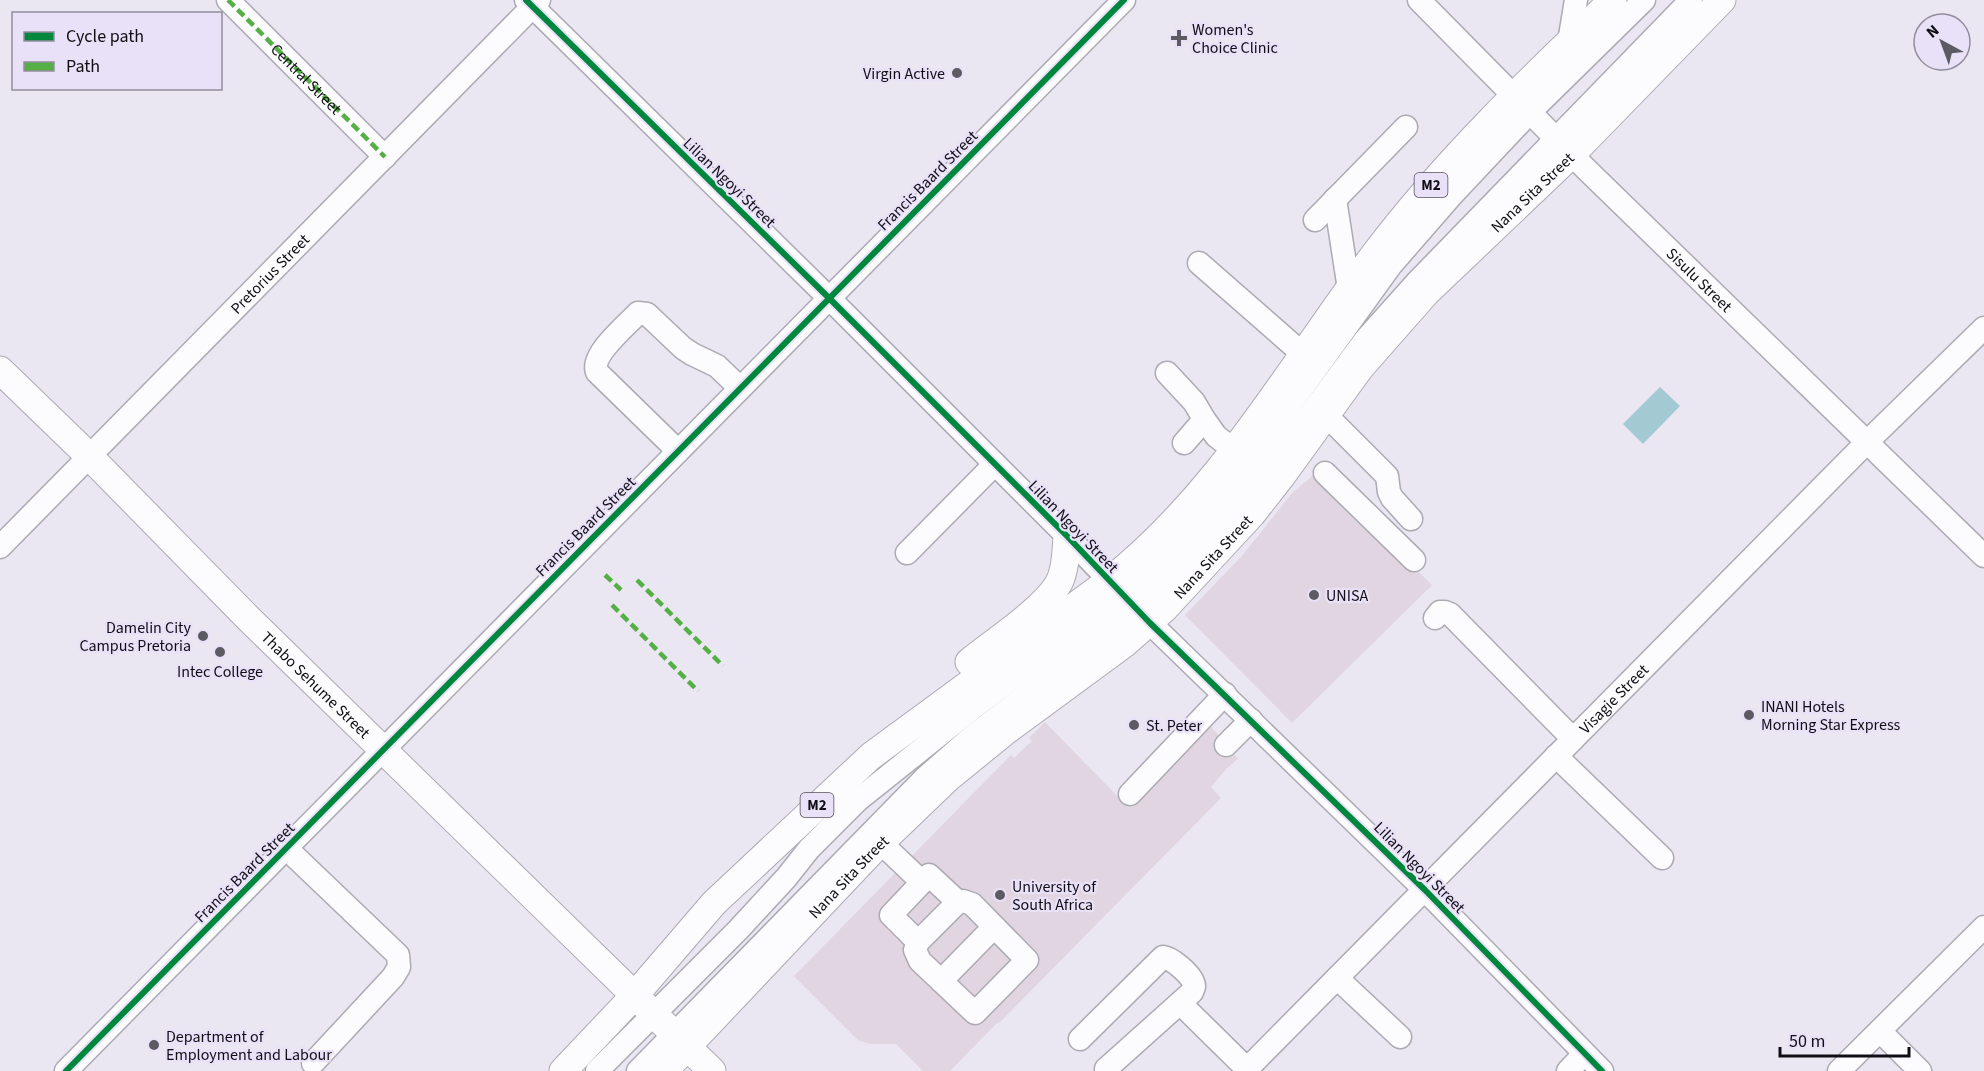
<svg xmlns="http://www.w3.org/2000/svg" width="1984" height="1071" viewBox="0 0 1984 1071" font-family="'Source Sans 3',sans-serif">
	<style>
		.education { fill: #e0d5e1 }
		.water { fill: #a3c9d2 }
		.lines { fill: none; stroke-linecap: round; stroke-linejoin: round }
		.minor-casing { stroke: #acaab3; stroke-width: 25 }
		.major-casing { stroke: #acaab3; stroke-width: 29 }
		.minor { stroke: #fcfbfd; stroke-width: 22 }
		.major { stroke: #fcfbfd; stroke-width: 27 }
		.quiet { stroke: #54b044; stroke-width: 4.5; stroke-dasharray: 9 4.5; stroke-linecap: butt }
		.cycleway-casing { stroke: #e9e1f7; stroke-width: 10 }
		.cycleway { stroke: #00873e; stroke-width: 6 }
		.poi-dot { fill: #5c5a62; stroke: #e9e1f7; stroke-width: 2 }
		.labels { text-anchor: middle; stroke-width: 4.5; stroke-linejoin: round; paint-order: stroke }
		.shield { fill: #e9e1f7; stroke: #514d59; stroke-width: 1.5 }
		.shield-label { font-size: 15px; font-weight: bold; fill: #100e15 }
		.poi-label { font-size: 16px; fill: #100e15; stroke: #e9e1f7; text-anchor: start }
		.street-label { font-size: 16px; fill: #100e15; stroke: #e9e1f7 }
	</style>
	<rect width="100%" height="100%" fill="#eae6f2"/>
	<g class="education">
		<path d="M1317 472 1432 585 1292 723 1185 615 1242 556 1292 493Z"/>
		<path d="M1045 722 1128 807 1208 723 1238 759 1227 768 1211 787 1221 798 999 1023 998 1022 950 1071H923L896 1044H870L858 1040 794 976 1011 755 1014 758 1032 741 1029 738Z"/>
	</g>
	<path class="water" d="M1660 387 1680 406 1643 444 1623 424Z"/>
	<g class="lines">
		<defs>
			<g id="minor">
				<path id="s1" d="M228 0 385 157"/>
				<path d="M526 0 830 299 1067 536 1150 623 1425 890 1602 1071"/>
				<path id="s2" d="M1419 0 1586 169 1984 556"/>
				<path d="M1569 42 1576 0"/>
				<path d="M1335 199 1349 289"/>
				<path d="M1315 220 1406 127"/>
				<path d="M1199 263 1304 355"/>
				<path d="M1167 373 1194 402 1204 419 1216 436 1234 450"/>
				<path d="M1326 415 1387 476 1389 492 1392 498 1411 519"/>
				<path d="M1184 443 1204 420"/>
				<path d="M678 451 597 372C590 355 626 326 638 313L647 314 683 348 692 354 717 366 740 388"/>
				<path d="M1325 473 1414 560"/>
				<path id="s3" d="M0 547 539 0"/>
				<path d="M907 553 995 464"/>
				<path d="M1435 618 1440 612H1445L1450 614 1573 739"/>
				<path d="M1226 745 1251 720"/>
				<path d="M1556 756 1662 858"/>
				<path d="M1130 794 1225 694"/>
				<path d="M880 842 922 882"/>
				<path d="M286 848 398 955 399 967 393 977 313 1063"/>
				<path d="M918 942 915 950 920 961 975 1013 1027 960 972 904 963 901 958 902 929 875 891 915 918 942 958 902"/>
				<path d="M1337 978 1400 1037"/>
				<path d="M941 981 994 927"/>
				<path d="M1180 1003 1247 1069"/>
				<path d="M1880 1031 1920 1071"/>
				<path d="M1080 1039 1163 957C1172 958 1190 974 1193 982 1195 987 1194 987 1192 992L1106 1069"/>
				<path d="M66 1071 1124 0"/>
				<path d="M597 1071 738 930 786 878 809 849 858 800 973 708 1097 616 1139 581 1192 529 1290 405 1391 265 1451 196 1530 112 1644 0"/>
				<path d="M638 1071 926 777 974 735 1112 630 1167 578 1223 518 1308 417 1365 340 1416 283 1691 0"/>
				<path id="s4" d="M1245 1071 1866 443 1984 328"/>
				<path d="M1568 1071 1584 1054"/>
				<path d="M1839 1071 1984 927"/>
			</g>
			<g id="major">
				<path id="s5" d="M0 370 90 457 249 619 712 1071"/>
				<path d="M969 662C993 642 1051 605 1061 578 1066 565 1066 550 1067 536"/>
				<path d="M563 1071 635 995 714 903 871 756 1109 581C1222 492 1291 364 1377 251 1446 160 1530 79 1613 0"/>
				<path id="s6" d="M664 1071 874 849 948 778 1007 730 1124 644 1165 608 1252 514 1281 477 1360 368 1426 293 1572 154 1722 0"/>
			</g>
		</defs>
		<use href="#minor" class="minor-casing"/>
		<use href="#major" class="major-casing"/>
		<use href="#minor" class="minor"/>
		<use href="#major" class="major"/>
		<g class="quiet">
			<path d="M228 0 385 157"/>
			<path d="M605 575 621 590"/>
			<path d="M637 580 723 666"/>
			<path d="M612 605 698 691"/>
		</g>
		<defs>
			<g id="cycleway">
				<path d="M526 0 830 299 1067 536 1150 623 1425 890 1602 1071"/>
				<path d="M66 1071 1124 0"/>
			</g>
		</defs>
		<use href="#cycleway" class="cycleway-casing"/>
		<use href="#cycleway" class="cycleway"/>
	</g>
	<g class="poi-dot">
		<path d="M1176 29h6v6h6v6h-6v6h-6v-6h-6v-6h6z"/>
		<circle cx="957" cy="73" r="6"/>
		<circle cx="1314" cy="595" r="6"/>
		<circle cx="203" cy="636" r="6"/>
		<circle cx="220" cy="652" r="6"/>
		<circle cx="1749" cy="715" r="6"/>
		<circle cx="1134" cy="725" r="6"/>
		<circle cx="1000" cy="895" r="6"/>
		<circle cx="154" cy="1045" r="6"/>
	</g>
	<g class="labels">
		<g class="shield">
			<rect x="1414.5" y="173" width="33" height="24" rx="4.5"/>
			<rect x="800.5" y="793" width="33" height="24" rx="4.5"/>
		</g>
		<g class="shield-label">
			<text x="1431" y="190">M2</text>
			<text x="817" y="810">M2</text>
		</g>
		<g class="poi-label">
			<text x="1192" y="35">Women's<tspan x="1192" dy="18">Choice Clinic</tspan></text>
			<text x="945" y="79" text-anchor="end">Virgin Active</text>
			<text x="1326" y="601">UNISA</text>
			<text x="191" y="633" text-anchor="end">Damelin City<tspan x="191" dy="18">Campus Pretoria</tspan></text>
			<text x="220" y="677" text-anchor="middle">Intec College</text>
			<text x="1761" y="712">INANI Hotels<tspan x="1761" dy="18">Morning Star Express</tspan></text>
			<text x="1146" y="731">St. Peter</text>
			<text x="1012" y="892">University of<tspan x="1012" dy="18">South Africa</tspan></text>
			<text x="166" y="1042">Department of<tspan x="166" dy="18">Employment and Labour</tspan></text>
		</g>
		<g class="street-label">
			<text dy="6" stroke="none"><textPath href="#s1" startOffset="111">Central Street</textPath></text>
			<text transform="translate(927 180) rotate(-45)" y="6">Francis Baard Street</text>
			<text transform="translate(730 182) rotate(44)" y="6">Lilian Ngoyi Street</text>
			<text dy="6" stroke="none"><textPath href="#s6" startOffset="1240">Nana Sita Street</textPath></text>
			<text dy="6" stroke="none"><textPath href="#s3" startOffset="384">Pretorius Street</textPath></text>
			<text dy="6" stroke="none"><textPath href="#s2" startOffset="396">Sisulu Street</textPath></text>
			<text transform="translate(585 526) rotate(-45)" y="6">Francis Baard Street</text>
			<text transform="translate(1074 526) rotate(46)" y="6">Lilian Ngoyi Street</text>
			<text dy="6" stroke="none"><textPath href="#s6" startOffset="754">Nana Sita Street</textPath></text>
			<text dy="6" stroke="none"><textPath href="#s5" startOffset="446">Thabo Sehume Street</textPath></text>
			<text dy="6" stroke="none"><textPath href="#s4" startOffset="524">Visagie Street</textPath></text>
			<text transform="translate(1420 867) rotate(45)" y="6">Lilian Ngoyi Street</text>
			<text transform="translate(244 872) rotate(-45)" y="6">Francis Baard Street</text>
			<text dy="6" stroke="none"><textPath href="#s6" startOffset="268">Nana Sita Street</textPath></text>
		</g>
	</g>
	<rect x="12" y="12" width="210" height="78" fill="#e9e1f7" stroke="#928d9d" stroke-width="1.5"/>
	<rect x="24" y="32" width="30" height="9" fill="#00873e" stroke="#928d9d" stroke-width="1.5"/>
	<text x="66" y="42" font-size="18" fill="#100e15">Cycle path</text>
	<rect x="24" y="62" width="30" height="9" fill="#54b044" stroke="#928d9d" stroke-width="1.5"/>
	<text x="66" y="72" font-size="18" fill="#100e15">Path</text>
	<g transform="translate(1942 42) rotate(319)"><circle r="28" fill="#e9e1f7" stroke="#928d9d" stroke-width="1.5"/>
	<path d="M0-4.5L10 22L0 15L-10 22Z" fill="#5c5a62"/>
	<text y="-9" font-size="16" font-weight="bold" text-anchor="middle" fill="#100e15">N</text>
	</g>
	<path d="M1780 1047v9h129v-9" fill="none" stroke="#100e15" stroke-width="3"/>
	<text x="1789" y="1047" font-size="18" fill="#100e15" stroke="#e9e1f7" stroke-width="4.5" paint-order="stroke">50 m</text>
</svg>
